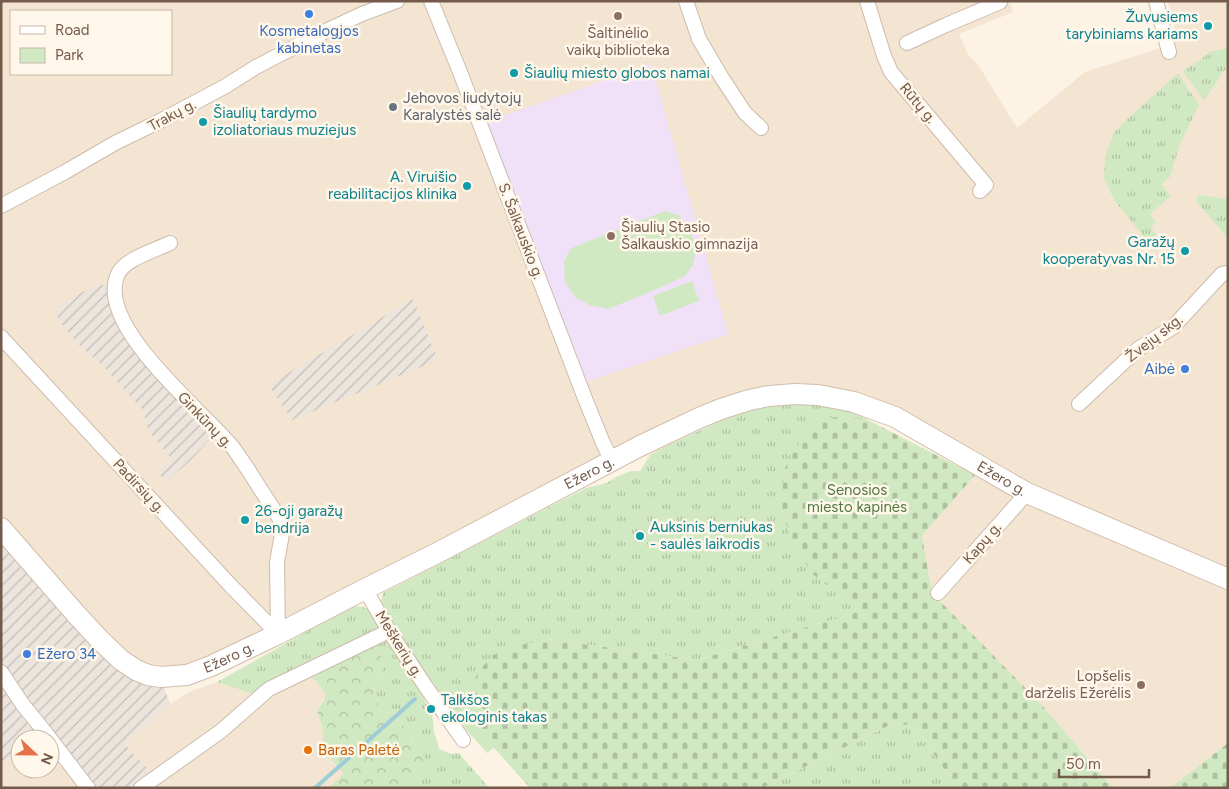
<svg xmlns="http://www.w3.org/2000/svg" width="1229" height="789" viewBox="0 0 1229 789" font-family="Figtree,sans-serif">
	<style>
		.residential { fill: #f4e5d3; fill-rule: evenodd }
		.industrial { fill: url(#industrial-furrows) }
		.education { fill: #f0e1f8 }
		.grass { fill: url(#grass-tufts) }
		.forest { fill: url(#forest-crowns) }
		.cemetery { fill: url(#cemetery-stones) }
		.park { fill: #d1e9c3 }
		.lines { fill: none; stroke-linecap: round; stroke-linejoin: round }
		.stream { stroke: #9fcdd7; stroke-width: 4 }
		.minor-casing { stroke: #cdbbab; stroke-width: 16 }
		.secondary-casing { stroke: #d2bdab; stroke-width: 22 }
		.minor { stroke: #fff; stroke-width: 14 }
		.secondary { stroke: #fff; stroke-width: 20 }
		.shop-dot { fill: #3f7fe0; stroke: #fff7ea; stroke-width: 2 }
		.education-dot { fill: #8d6e63; stroke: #fff7ea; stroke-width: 2 }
		.culture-dot { fill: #0f9aa8; stroke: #fff7ea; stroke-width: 2 }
		.worship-dot { fill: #6b7280; stroke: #fff7ea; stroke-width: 2 }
		.food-dot { fill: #e8710a; stroke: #fff7ea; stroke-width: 2 }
		.labels { text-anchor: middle; stroke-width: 5; stroke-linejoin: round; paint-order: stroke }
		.culture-label { font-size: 15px; fill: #0d838f; stroke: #fff7ea; text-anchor: start }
		.shop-label { font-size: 15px; fill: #366cbe; stroke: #fff7ea }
		.education-label { font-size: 15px; fill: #785e54; stroke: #fff7ea }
		.worship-label { font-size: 15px; fill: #5b616d; stroke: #fff7ea; text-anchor: start }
		.street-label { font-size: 15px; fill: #745a4a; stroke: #fff7ea }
		.park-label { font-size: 15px; fill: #517a42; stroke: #fff7ea }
		.food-label { font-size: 15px; fill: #c56008; stroke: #fff7ea; text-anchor: start }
	</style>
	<defs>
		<pattern id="industrial-furrows" width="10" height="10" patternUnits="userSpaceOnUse" patternTransform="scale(1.25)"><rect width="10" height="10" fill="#ece5de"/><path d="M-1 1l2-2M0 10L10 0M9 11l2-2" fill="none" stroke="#c4bdb6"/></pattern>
		<pattern id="grass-tufts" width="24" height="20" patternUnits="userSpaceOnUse" patternTransform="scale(1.25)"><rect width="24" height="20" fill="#d1e9c3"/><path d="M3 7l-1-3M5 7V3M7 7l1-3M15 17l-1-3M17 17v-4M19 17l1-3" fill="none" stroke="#aec0a0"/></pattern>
		<pattern id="forest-crowns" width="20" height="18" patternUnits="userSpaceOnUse" patternTransform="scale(1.25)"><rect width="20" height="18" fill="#d1e9c3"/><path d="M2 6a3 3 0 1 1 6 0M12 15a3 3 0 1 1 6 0" fill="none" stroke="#aec0a0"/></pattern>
		<pattern id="cemetery-stones" width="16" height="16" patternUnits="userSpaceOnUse" patternTransform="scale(1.25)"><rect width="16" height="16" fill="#d1e9c3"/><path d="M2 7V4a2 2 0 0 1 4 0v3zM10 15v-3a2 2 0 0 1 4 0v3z" fill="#aec0a0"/></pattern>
	</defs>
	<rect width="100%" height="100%" fill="#fcf3e4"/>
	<g class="residential">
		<path d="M1 1H1009L1013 12 959 34 968 55 977 63 1017 128 1085 72 1160 48 1172 39 1174 33V25L1168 3 1169 1H1228V579L870 407 749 400 211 666 148 675 1 528ZM11 11H171V74H11Z"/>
		<path d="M975 475 1228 585V743L1170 788H1113L1041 704 932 593 922 536Z"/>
		<path d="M304 674 316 681 325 693 324 700 317 711 324 730 323 740 345 775 328 788H141L134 755 125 744 170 704 189 692 217 682 255 695Z"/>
		<path d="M45 732 88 788H1V765L20 751V769H50V739H36Z"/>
	</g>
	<g class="industrial">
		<path d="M114 284 125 326 217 431 190 461 166 482 157 472 172 459 149 432 142 409 103 366 81 347 59 321 54 309 75 295 99 285Z"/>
		<path d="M413 299 438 360 292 420 268 385Z"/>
		<path d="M1 528 99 639 161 677 170 704 125 744 134 755 156 777 141 788H88L45 732 36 739H20V751L1 765Z"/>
	</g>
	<path class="education" d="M651 64 728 334 580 384 480 124Z"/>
	<g class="grass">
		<path d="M1228 48V65L1204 101 1183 71 1200 60 1210 52Z"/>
		<path d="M1178 73 1199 105 1180 144 1170 177 1161 184 1171 196 1150 214 1156 222 1151 226 1153 229 1152 230 1163 243 1155 251 1114 200 1104 178 1105 158 1113 134 1123 123Z"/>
		<path d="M1200 195 1228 199V238L1195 200Z"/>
		<path d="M804 403 850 411 866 419 825 418 811 573 862 611 697 660 547 639 480 731 494 748 487 753 437 697 403 643 381 601 383 593 586 488 607 483 616 477 631 471H640L650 455 666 446 727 418 769 405Z"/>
		<path d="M355 606 363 607 372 611 387 639 423 696 428 708 432 714 434 731 439 749 451 754 459 753 489 788H399L417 746 401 722 381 710 374 693 377 677 384 667 372 647 255 695 217 682 347 609Z"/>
		<path d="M894 723 908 725 923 738 957 788H762Z"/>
	</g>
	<path class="forest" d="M372 647 381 656 384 667 377 677 374 693 381 710 401 722 426 760 399 788H328L344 774 320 746C327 734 321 723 317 711L324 700 325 693 316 681 304 674Z"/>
	<g class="cemetery">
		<path d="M825 417 866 419 975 475 922 536 932 593 1041 704 1113 788H957L923 738 908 725 894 723 762 788H530L494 748 480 731 469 697 478 672 493 655 516 646 547 639 697 660 861 611 811 573 790 535 781 508 784 470 800 441Z"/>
		<path d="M1228 743V788H1170Z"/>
	</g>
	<g class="park">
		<path d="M665 211 678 215 686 223 692 235 696 252 693 265 685 276 655 290 608 309 589 305 575 297 565 282 564 262 569 251 574 247Z"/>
		<path d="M692 281 699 301 660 316 653 296Z"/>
	</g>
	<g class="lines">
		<path class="stream" d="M315 788 415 699"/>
		<defs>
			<g id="minor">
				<path d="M431 1 460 72 584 396 603 443 612 461"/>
				<path d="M686 1 699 39 722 78 745 113 761 128"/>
				<path d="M867 1 884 56 891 72 986 185 980 191"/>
				<path d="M1156 1 1169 52"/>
				<path d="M907 43 946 25 1000 2"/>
				<path d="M1 206 65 172 115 143 162 120 224 87 256 67 277 56 332 28 362 14 397 1"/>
				<path d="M170 243C154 251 123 259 117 276 97 328 205 412 234 449 239 456 244 464 249 471 259 487 269 503 280 519L282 526V534L277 562 278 634"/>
				<path d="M1 337 231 586 278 634"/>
				<path d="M1079 404 1138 349 1173 327 1222 274 1228 273"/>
				<path d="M365 589 389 631 426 687 463 740"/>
				<path d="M938 593 1027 493"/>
				<path d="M1 672 23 705 45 732 88 788"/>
				<path d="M141 788 221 731 269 689 389 631"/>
			</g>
			<g id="secondary">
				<path id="s1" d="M1 528 76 614 99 639 121 660 136 670 148 675 161 677 187 675 211 666 278 634 365 589 441 551 640 446 699 418 721 409 749 400 769 396 795 394 818 395 854 402 895 417 1027 493 1228 579"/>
			</g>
		</defs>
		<use href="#minor" class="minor-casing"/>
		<use href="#secondary" class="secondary-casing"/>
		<use href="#minor" class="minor"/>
		<use href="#secondary" class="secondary"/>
	</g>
	<g class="shop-dot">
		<circle cx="309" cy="14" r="5"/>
		<circle cx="1185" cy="369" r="5"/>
		<circle cx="27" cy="654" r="5"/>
	</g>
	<g class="education-dot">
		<circle cx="618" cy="16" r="5"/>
		<circle cx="611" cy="236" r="5"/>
		<circle cx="1141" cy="685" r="5"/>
	</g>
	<g class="culture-dot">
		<circle cx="1208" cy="26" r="5"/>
		<circle cx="514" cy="73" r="5"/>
		<circle cx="203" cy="122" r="5"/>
		<circle cx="467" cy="186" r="5"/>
		<circle cx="1185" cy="251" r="5"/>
		<circle cx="245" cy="520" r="5"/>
		<circle cx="640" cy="536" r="5"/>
		<circle cx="431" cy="709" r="5"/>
	</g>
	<circle class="worship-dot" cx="393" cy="107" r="5"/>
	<circle class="food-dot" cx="308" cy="750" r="5"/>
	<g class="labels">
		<g class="culture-label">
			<text x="1198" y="22" text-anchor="end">Žuvusiems<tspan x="1198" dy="17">tarybiniams kariams</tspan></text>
			<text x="524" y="78">Šiaulių miesto globos namai</text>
			<text x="213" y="118">Šiaulių tardymo<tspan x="213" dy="17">izoliatoriaus muziejus</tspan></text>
			<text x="457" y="182" text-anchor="end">A. Viruišio<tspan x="457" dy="17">reabilitacijos klinika</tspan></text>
			<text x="1175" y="247" text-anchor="end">Garažų<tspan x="1175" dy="17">kooperatyvas Nr. 15</tspan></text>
			<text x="255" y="516">26-oji garažų<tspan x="255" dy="17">bendrija</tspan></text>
			<text x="650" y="532">Auksinis berniukas<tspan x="650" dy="17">- saulės laikrodis</tspan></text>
			<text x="441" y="705">Talkšos<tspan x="441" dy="17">ekologinis takas</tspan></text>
		</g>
		<g class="shop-label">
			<text x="309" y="36">Kosmetalogjos<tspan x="309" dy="17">kabinetas</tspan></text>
			<text x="1175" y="374" text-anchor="end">Aibė</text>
			<text x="37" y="659" text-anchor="start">Ežero 34</text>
		</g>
		<g class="education-label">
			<text x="618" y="38">Šaltinėlio<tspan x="618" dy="17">vaikų biblioteka</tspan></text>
			<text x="621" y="232" text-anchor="start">Šiaulių Stasio<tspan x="621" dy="17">Šalkauskio gimnazija</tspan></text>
			<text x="1131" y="681" text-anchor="end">Lopšelis<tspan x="1131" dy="17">darželis Ežerėlis</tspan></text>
		</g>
		<g class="worship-label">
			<text x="403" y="103">Jehovos liudytojų<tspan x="403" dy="17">Karalystės salė</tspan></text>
		</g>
		<g class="street-label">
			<text transform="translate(918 103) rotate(50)" y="5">Rūtų g.</text>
			<text transform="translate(172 115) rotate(-28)" y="5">Trakų g.</text>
			<text transform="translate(521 231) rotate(69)" y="5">S. Šalkauskio g.</text>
			<text transform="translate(1154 338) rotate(-38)" y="5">Žvejų skg.</text>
			<text transform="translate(205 420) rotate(46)" y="5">Ginkūnų g.</text>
			<text dy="5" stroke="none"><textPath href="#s1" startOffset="699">Ežero g.</textPath></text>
			<text dy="5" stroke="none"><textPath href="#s1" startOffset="1148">Ežero g.</textPath></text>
			<text transform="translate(139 486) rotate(47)" y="5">Padirsių g.</text>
			<text transform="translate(982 543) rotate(-49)" y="5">Kapų g.</text>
			<text transform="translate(399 644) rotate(58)" y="5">Meškerių g.</text>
			<text dy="5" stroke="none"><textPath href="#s1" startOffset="294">Ežero g.</textPath></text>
		</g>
		<g class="park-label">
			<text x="857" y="495">Senosios<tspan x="857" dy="17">miesto kapinės</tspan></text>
		</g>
		<g class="food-label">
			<text x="318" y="755">Baras Paletė</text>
		</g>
	</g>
	<rect width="1229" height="789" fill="none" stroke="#745a4a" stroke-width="5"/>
	<rect x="10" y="10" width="162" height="65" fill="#fff7ea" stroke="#c7b8aa"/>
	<rect x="20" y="26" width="25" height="8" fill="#ffffff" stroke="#c7b8aa"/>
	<text x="55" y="35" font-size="15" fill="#745a4a">Road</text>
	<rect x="20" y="48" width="25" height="15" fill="#d1e9c3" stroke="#c7b8aa"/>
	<text x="55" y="60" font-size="15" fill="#745a4a">Park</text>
	<g transform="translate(35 754) rotate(112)"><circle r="24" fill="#fff7ea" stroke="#c7b8aa"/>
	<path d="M0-4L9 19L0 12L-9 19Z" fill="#e5714a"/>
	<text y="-8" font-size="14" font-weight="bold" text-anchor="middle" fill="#745a4a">N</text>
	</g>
	<path d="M1059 769v8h90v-8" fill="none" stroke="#745a4a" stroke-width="2.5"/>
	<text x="1066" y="769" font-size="15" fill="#745a4a" stroke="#fff7ea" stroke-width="4" paint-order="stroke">50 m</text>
</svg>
